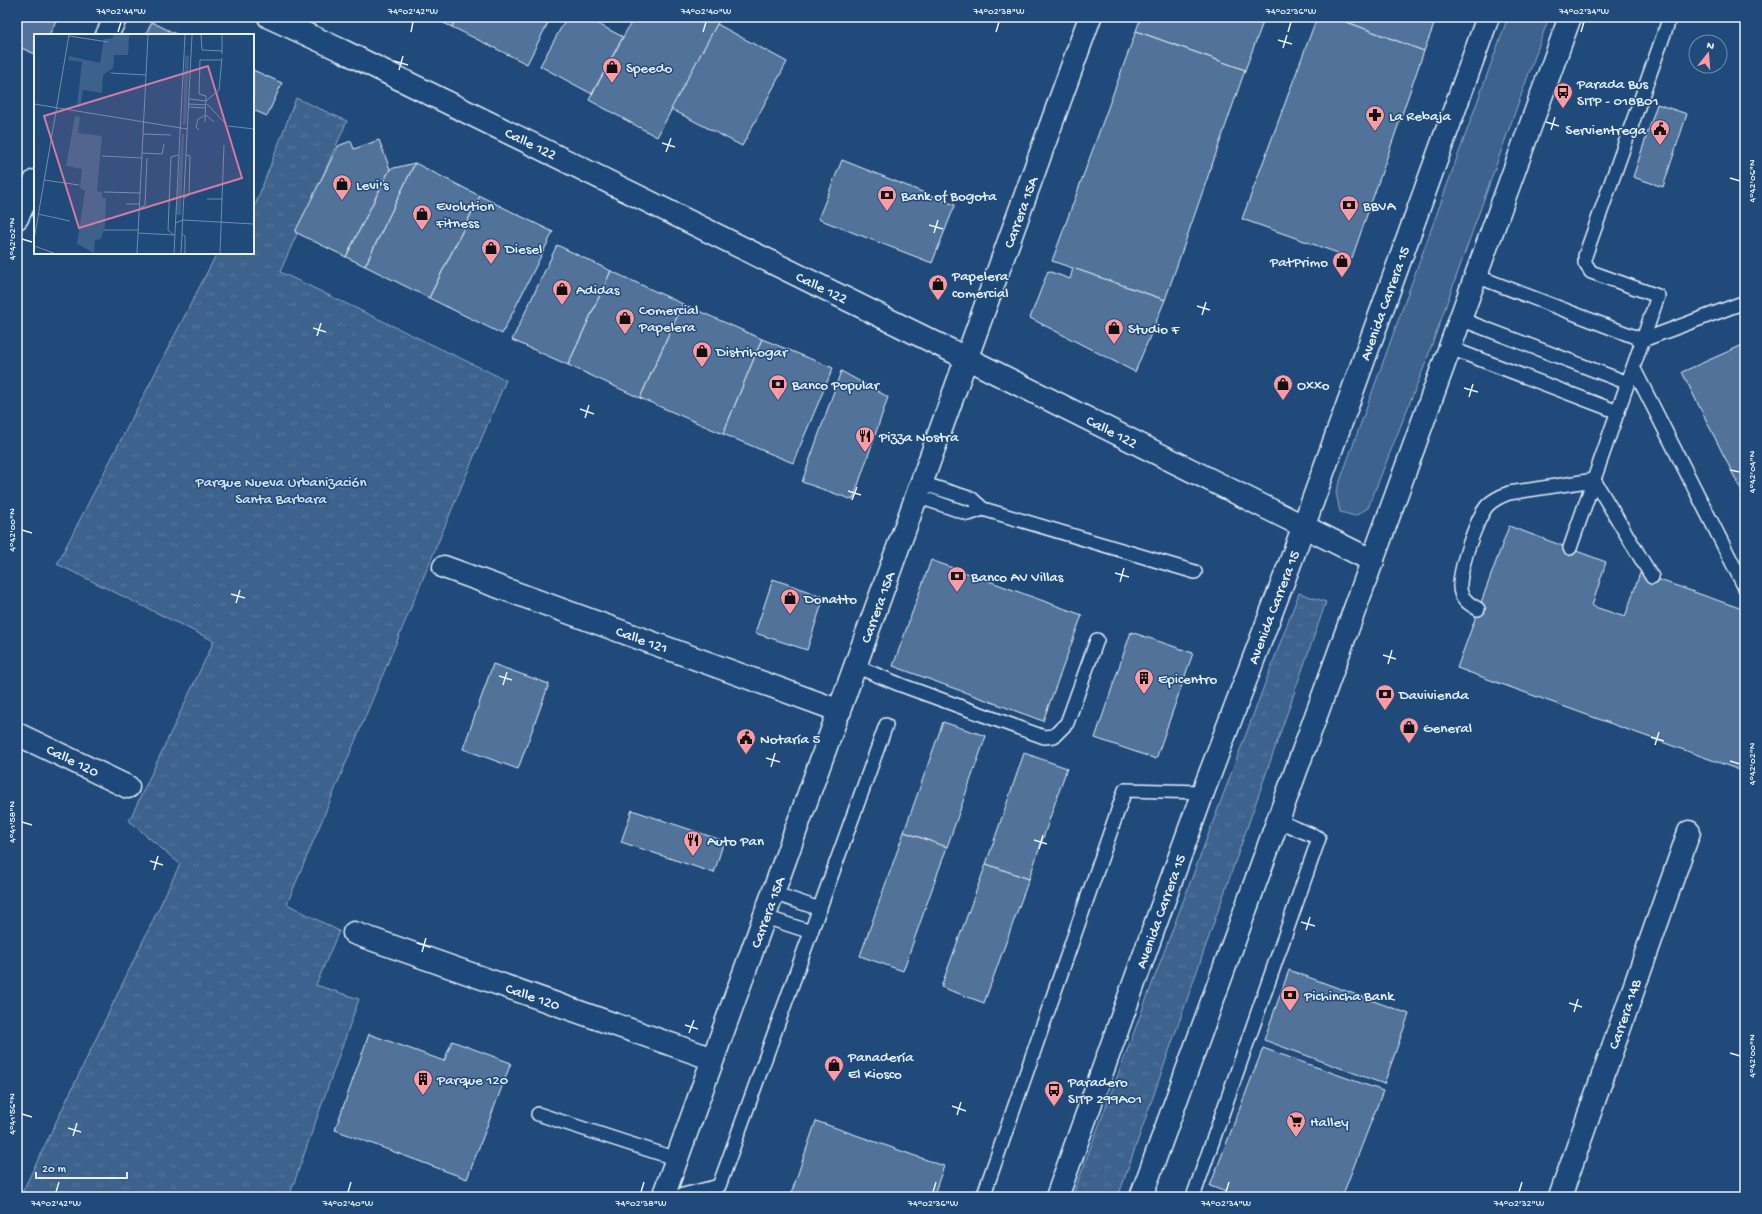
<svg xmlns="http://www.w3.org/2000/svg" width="1762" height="1214" viewBox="0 0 1762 1214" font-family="'Gochi Hand',sans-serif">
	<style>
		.grass { fill: url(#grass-tufts); stroke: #92aac2 }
		.garden { fill: #3c628c; stroke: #92aac2 }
		.building { fill: #517399; stroke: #e8f1f8 }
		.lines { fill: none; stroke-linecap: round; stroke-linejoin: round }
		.service-casing { stroke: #e8f1f8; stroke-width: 16 }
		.minor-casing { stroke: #e8f1f8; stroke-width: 25 }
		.tertiary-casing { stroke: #e8f1f8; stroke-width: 25 }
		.secondary-casing { stroke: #e8f1f8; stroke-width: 25 }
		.service { stroke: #1f4a7a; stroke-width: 13 }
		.minor { stroke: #1f4a7a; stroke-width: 22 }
		.tertiary { stroke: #1f4a7a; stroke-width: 22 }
		.secondary { stroke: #1f4a7a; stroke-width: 22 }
		.ticks { fill: none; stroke: #e8f1f8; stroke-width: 1.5 }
		.labels { text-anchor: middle; stroke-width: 3; stroke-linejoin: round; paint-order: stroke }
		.poi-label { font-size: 15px; fill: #e8f1f8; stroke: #1f4a7a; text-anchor: start }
		.street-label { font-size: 15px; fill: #e8f1f8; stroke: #1f4a7a }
		.park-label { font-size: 15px; fill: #d7e3ed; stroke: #1f4a7a }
		.inset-road { fill: none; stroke: #6f8dac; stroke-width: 1 }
		.view { fill: #d37aa2; fill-opacity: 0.15; stroke: #d37aa2; stroke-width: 2 }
		.inset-edge { fill: none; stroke: #e8f1f8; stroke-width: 2 }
		.neatline { fill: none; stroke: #e8f1f8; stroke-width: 1.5 }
		.ticks-label { font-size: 10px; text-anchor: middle; fill: #e8f1f8 }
	</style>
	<defs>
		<pattern id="grass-tufts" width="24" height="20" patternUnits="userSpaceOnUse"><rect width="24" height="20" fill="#3c628c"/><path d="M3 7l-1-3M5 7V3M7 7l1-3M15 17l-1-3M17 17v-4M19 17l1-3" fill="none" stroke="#58799d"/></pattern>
	</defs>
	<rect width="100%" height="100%" fill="#1f4a7a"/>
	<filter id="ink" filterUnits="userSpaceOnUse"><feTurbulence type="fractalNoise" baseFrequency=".025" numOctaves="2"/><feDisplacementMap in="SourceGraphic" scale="8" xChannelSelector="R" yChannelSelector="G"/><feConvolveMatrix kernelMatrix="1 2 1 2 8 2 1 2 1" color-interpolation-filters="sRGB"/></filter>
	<g filter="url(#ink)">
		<g class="grass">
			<path d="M296 98 347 121 280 272 506 380 287 904 339 931 316 985 359 999 289 1197H20L180 864 129 821 214 641 57 564 217 253H253V211Z"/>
			<path d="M1299 593 1326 602 1118 1197H1072Z"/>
		</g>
		<path class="garden" d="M1508 17H1549L1424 367 1368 508 1355 516 1340 512 1336 492Z"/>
		<g class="building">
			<path d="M17 17H58L49 35H35V54L17 46Z"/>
			<path d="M431 17H457L452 27Z"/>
			<path d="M457 17H551L527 64 452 27Z"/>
			<path d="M567 17H585L623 37 592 94 540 66Z"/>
			<path d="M634 17H721L657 137 589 100Z"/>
			<path d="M1141 17H1265L1245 70 1136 31Z"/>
			<path d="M1317 17H1334L1424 51 1352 258 1242 219Z"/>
			<path d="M1334 17H1437L1424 51Z"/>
			<path d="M152 22 178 35H145Z"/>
			<path d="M717 24 787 62 742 146 671 109Z"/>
			<path d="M1136 31 1245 70 1165 300 1052 261Z"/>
			<path d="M253 70 282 83 267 116 253 110Z"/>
			<path d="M1657 104 1687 114 1663 187 1633 177Z"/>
			<path d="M379 140 390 169 346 257 295 232 338 146 351 141 354 149Z"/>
			<path d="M842 160 955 205 932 263 818 219Z"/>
			<path d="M415 163 365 266 346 257 390 169Z"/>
			<path d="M415 163 480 196 429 298 365 266Z"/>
			<path d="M480 196 553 232 502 334 429 298Z"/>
			<path d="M557 245 611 271 568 365 512 340Z"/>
			<path d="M1073 268 1165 300 1135 372 1030 318 1048 271 1070 279Z"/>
			<path d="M611 271 683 304 640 398 568 365Z"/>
			<path d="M683 304 762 339 723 434 640 398Z"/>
			<path d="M762 339 833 368 793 463 723 434Z"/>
			<path d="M1745 344V498L1682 372Z"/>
			<path d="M841 371 888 397 853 500 802 482Z"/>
			<path d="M1509 526 1606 562 1592 606 1625 617 1640 573 1745 610V772L1457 668Z"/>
			<path d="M931 560 1082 615 1043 721 893 666Z"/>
			<path d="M773 579 824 597 807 650 755 633Z"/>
			<path d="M1131 632 1193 653 1156 759 1095 738Z"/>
			<path d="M493 664 549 684 518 769 463 749Z"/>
			<path d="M943 722 986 736 947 847 904 832Z"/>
			<path d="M1024 753 1067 768 1029 879 986 864Z"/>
			<path d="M632 810 724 841 714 873 621 842Z"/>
			<path d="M904 832 947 847 903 971 860 956Z"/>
			<path d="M986 864 1029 879 984 1003 941 987Z"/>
			<path d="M1289 970 1409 1014 1384 1084 1264 1040Z"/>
			<path d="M369 1034 444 1061 452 1041 511 1063 467 1179 335 1130Z"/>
			<path d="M1263 1048 1383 1091 1342 1197H1239L1210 1186Z"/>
			<path d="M816 1121 944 1166 933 1197H790Z"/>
		</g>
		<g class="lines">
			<defs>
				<g id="service">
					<path d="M1476 276 1643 340 1745 302"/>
					<path d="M1460 319 1628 383"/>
					<path d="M1450 348 1618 412"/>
					<path d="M1634 369 1745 588"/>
					<path d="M921 483 972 499 983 509 1195 572"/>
					<path d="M917 496 969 514 983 509"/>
					<path d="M1570 548 1658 296 1591 272 1585 263V256L1670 17"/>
					<path d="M1478 609C1471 605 1464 601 1461 593 1455 579 1477 516 1488 505 1494 499 1501 496 1509 493L1594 480 1652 577"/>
					<path d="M855 666 901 685 1044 737 1054 736 1067 723 1097 640"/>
					<path d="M773 893 820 909"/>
					<path d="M765 917 811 932"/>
					<path d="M538 1114 677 1159"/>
					<path d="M675 1197 719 1186 886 725"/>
					<path d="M983 1197 1125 790 1203 792"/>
					<path d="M1193 1197 1319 838 1278 821"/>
				</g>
				<g id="minor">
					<path d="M444 567 840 711"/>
					<path d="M17 734 128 787"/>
					<path d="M354 933 713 1059"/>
					<path d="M663 1197 1090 17"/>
					<path d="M1560 1197 1689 832"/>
				</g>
				<g id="tertiary">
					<path d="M269 17 343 51 966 358 1373 561"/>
					<path d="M107 35 116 17"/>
					<path d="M17 218 35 181"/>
				</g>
				<g id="secondary">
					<path d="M1057 1197 1203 792 1292 558 1488 17"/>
					<path d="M1141 1197 1570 17"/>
				</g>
			</defs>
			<use href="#service" class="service-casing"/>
			<use href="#minor" class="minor-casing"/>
			<use href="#tertiary" class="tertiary-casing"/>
			<use href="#secondary" class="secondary-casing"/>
			<use href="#service" class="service"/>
			<use href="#minor" class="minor"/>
			<use href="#tertiary" class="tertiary"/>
			<use href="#secondary" class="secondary"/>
		</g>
	</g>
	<path class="ticks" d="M118 32 121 22M411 32 413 22M703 32 706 22M996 32 999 22M1288 32 1291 22M1581 32 1584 22M1278 40 1292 44M1283 48 1287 35M394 61 408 65M399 70 403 56M1546 122 1559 126M1551 130 1555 117M662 143 675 147M666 152 671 138M1730 178 1740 181M929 225 943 229M934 233 938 220M22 239 32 242M1197 306 1210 310M1202 315 1206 302M313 328 326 332M317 336 321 323M1464 388 1478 392M1469 397 1473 384M580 409 594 414M585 418 589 405M1730 470 1740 472M848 491 861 495M852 500 857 487M22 530 32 533M1115 573 1129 577M1120 582 1124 568M231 594 245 598M236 603 240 590M1383 655 1396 659M1388 664 1392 650M499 676 512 680M503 685 507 672M1651 737 1664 741M1655 745 1659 732M766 758 780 762M1730 761 1740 764M771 767 775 753M22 822 32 825M1034 840 1047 844M1039 849 1043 835M150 861 163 865M154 870 158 856M1301 922 1315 926M1306 930 1310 917M417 943 431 947M422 952 426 938M1569 1003 1582 1007M1574 1012 1578 999M685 1025 698 1029M689 1033 694 1020M1730 1053 1740 1056M952 1106 966 1111M22 1114 32 1117M957 1115 961 1102M68 1128 81 1132M73 1136 77 1123M56 1192 59 1182M348 1192 351 1182M641 1192 644 1182M933 1192 936 1182M1226 1192 1229 1182M1519 1192 1522 1182"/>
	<defs>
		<symbol id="shop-pin" viewBox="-11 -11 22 30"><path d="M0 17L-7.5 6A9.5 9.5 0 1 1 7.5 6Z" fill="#ff9aa2" stroke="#1f4a7a"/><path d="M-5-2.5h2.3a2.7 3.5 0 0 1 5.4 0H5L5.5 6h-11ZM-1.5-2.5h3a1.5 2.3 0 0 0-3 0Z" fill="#111"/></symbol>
		<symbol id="bus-pin" viewBox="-11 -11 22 30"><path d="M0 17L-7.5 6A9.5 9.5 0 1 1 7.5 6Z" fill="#ff9aa2" stroke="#1f4a7a"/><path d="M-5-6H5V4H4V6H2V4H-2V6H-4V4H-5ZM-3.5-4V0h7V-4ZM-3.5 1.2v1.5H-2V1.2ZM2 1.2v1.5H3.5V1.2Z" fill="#111"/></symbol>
		<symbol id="pharmacy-pin" viewBox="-11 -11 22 30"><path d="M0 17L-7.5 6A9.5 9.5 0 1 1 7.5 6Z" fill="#ff9aa2" stroke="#1f4a7a"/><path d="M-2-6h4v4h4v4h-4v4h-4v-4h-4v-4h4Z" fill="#111"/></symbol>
		<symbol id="civic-pin" viewBox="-11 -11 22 30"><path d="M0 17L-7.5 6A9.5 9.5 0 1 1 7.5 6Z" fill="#ff9aa2" stroke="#1f4a7a"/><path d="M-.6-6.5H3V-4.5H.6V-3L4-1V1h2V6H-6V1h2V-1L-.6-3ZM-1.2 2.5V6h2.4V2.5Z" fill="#111"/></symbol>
		<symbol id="bank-pin" viewBox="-11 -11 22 30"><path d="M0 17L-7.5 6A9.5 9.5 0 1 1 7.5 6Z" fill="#ff9aa2" stroke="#1f4a7a"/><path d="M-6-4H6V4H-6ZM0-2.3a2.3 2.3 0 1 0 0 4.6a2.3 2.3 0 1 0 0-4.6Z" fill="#111"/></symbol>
		<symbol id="restaurant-pin" viewBox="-11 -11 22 30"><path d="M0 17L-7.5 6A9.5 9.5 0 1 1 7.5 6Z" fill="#ff9aa2" stroke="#1f4a7a"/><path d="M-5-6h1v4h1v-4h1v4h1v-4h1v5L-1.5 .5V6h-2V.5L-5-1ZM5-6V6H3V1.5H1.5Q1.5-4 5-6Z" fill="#111"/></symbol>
		<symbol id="building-pin" viewBox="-11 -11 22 30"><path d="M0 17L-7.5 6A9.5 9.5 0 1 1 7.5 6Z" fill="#ff9aa2" stroke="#1f4a7a"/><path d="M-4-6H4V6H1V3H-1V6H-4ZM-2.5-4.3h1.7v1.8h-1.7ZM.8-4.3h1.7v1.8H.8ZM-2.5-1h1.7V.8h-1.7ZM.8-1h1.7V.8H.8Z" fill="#111"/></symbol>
		<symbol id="supermarket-pin" viewBox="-11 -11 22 30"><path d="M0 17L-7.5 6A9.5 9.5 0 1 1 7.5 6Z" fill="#ff9aa2" stroke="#1f4a7a"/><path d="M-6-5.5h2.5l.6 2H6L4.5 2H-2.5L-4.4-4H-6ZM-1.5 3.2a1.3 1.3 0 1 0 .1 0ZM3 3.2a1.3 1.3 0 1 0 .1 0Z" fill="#111"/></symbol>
	</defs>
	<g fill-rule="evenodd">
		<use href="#shop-pin" x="601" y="56" width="22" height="30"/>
		<use href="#bus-pin" x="1552" y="81" width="22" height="30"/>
		<use href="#pharmacy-pin" x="1364" y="104" width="22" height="30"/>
		<use href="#civic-pin" x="1649" y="118" width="22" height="30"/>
		<use href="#shop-pin" x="331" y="173" width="22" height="30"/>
		<use href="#bank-pin" x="876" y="184" width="22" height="30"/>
		<use href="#bank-pin" x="1338" y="194" width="22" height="30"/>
		<use href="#shop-pin" x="411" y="203" width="22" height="30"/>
		<use href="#shop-pin" x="480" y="237" width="22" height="30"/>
		<use href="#shop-pin" x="1331" y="250" width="22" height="30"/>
		<use href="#shop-pin" x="927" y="273" width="22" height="30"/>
		<use href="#shop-pin" x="551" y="278" width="22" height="30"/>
		<use href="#shop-pin" x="614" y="307" width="22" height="30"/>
		<use href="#shop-pin" x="1103" y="317" width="22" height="30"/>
		<use href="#shop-pin" x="691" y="340" width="22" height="30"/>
		<use href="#bank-pin" x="767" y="373" width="22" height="30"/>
		<use href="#shop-pin" x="1272" y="373" width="22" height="30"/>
		<use href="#restaurant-pin" x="854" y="425" width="22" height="30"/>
		<use href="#bank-pin" x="946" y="565" width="22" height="30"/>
		<use href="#shop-pin" x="779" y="587" width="22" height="30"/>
		<use href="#building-pin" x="1133" y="667" width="22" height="30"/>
		<use href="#bank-pin" x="1374" y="683" width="22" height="30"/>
		<use href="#shop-pin" x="1398" y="716" width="22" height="30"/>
		<use href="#civic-pin" x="735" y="727" width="22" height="30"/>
		<use href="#restaurant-pin" x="682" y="829" width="22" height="30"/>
		<use href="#bank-pin" x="1279" y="984" width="22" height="30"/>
		<use href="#shop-pin" x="823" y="1054" width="22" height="30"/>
		<use href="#building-pin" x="412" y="1068" width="22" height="30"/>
		<use href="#bus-pin" x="1043" y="1079" width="22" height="30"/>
		<use href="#supermarket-pin" x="1285" y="1110" width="22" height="30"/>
	</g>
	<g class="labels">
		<g class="poi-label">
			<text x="626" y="72">Speedo</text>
			<text x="1577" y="88">Parada Bus<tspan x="1577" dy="17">SITP - 018B01</tspan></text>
			<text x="1389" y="120">La Rebaja</text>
			<text x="1646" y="134" text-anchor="end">Servientrega</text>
			<text x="356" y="189">Levi's</text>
			<text x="901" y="200">Bank of Bogota</text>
			<text x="436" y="210">Evolution<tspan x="436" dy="17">Fitness</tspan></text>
			<text x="1363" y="210">BBVA</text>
			<text x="505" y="253">Diesel</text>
			<text x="1328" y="266" text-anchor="end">PatPrimo</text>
			<text x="952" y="280">Papelera<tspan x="952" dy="17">comercial</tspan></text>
			<text x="576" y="294">Adidas</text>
			<text x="639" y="314">Comercial<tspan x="639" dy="17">Papelera</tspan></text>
			<text x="1128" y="333">Studio F</text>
			<text x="716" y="356">Distrihogar</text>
			<text x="792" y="389">Banco Popular</text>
			<text x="1297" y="389">Oxxo</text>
			<text x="879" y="441">Pizza Nostra</text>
			<text x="971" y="581">Banco AV Villas</text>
			<text x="804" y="603">Donatto</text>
			<text x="1158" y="683">Epicentro</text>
			<text x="1399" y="699">Davivienda</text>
			<text x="1423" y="732">General</text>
			<text x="760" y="743">Notaría 5</text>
			<text x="707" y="845">Auto Pan</text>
			<text x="1304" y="1000">Pichincha Bank</text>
			<text x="848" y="1061">Panadería<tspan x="848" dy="17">El Kiosco</tspan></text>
			<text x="437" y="1084">Parque 120</text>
			<text x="1068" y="1086">Paradero<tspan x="1068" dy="17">SITP 299A01</tspan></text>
			<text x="1310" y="1126">Halley</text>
		</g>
		<g class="street-label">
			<text transform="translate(531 143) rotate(26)" y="5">Calle 122</text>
			<text transform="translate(1020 212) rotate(-70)" y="5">Carrera 15A</text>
			<text transform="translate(822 287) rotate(26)" y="5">Calle 122</text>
			<text transform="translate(1384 303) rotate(-70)" y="5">Avenida Carrera 15</text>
			<text transform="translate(1112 431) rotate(27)" y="5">Calle 122</text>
			<text transform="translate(877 607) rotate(-70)" y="5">Carrera 15A</text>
			<text transform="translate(1273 607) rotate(-69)" y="5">Avenida Carrera 15</text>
			<text transform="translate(642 639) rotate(20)" y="5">Calle 121</text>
			<text transform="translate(73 760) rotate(26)" y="5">Calle 120</text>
			<text transform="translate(1160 911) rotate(-70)" y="5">Avenida Carrera 15</text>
			<text transform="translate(767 912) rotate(-70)" y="5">Carrera 15A</text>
			<text transform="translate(533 996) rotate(19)" y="5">Calle 120</text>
			<text transform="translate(1624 1014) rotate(-71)" y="5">Carrera 14B</text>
		</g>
		<g class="park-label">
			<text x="281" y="486">Parque Nueva Urbanización<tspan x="281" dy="17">Santa Barbara</tspan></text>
		</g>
	</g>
	<g transform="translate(34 34)">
		<rect width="220" height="220" fill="#1f4a7a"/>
		<path d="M79 1H95L94 21H80L79 34 69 41 68 59 49 56 46 73 43 72 48 28 34 26 35 22 66 29 70 5 79 4ZM41 82 46 83 44 99 68 102 63 157 68 158V164H72L71 192 67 205 61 206 60 219 43 210 51 157 46 154 48 135 32 132ZM148 100H150L147 181H142Z" fill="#3c628c"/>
		<path d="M151 21 155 22 152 90 149 91Z" fill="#3c628c"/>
		<path class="inset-road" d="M167 1 168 16 188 17M35 2 74 8M188 20V1M77 39 112 41M155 65 172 67 185 56 188 24M0 70 153 95M155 70 172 71M173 70 191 89M155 73 172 74M171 88 172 62 165 60 166 26H187M194 92 220 95M165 96 162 93 164 85 172 81 180 88M109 100 137 101M108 119 128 120 130 110M68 122 108 124M10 146 45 151M70 158 106 159M150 164 155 161 156 122 152 121M173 165H188M92 170H106M106 174 111 171 113 124M4 180 36 187M141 189 149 186 220 190M70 196H105M104 199 140 201M148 200 151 202V219M140 201 134 196 137 123 144 121M0 206 35 1M0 212 20 219M103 219 114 1M140 219 151 1M147 219 158 1M186 219 190 111"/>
		<path class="view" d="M174 32 208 144 45 194 10 82Z"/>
		<rect width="220" height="220" class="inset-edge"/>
	</g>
	<rect width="1762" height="1214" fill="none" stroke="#1f4a7a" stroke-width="44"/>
	<g transform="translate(1708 54) rotate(17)"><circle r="19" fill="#1f4a7a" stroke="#6f8dac"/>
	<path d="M0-3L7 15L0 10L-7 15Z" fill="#ff9aa2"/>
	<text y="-6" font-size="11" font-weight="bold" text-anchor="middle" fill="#e8f1f8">N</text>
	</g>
	<path d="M36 1172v6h91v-6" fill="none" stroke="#e8f1f8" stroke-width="2"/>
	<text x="42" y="1172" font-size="12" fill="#e8f1f8" stroke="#1f4a7a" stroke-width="3" paint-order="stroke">20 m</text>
	<rect x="22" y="22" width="1718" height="1170" class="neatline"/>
	<g class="ticks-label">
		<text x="121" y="14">74°02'44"W</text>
		<text x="413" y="14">74°02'42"W</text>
		<text x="706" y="14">74°02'40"W</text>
		<text x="999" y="14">74°02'38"W</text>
		<text x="1291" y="14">74°02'36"W</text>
		<text x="1584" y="14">74°02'34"W</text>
		<text transform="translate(1751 181) rotate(-90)" y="4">4°42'06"N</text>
		<text transform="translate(11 239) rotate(-90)" y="4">4°42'02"N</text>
		<text transform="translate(1751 472) rotate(-90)" y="4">4°42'04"N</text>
		<text transform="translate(11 530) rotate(-90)" y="4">4°42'00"N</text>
		<text transform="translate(1751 764) rotate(-90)" y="4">4°42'02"N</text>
		<text transform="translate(11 822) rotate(-90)" y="4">4°41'58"N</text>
		<text transform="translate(1751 1056) rotate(-90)" y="4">4°42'00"N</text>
		<text transform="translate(11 1114) rotate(-90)" y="4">4°41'56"N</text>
		<text x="56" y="1206">74°02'42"W</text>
		<text x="348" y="1206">74°02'40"W</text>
		<text x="641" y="1206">74°02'38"W</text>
		<text x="933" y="1206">74°02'36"W</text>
		<text x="1226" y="1206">74°02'34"W</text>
		<text x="1519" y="1206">74°02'32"W</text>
	</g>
</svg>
